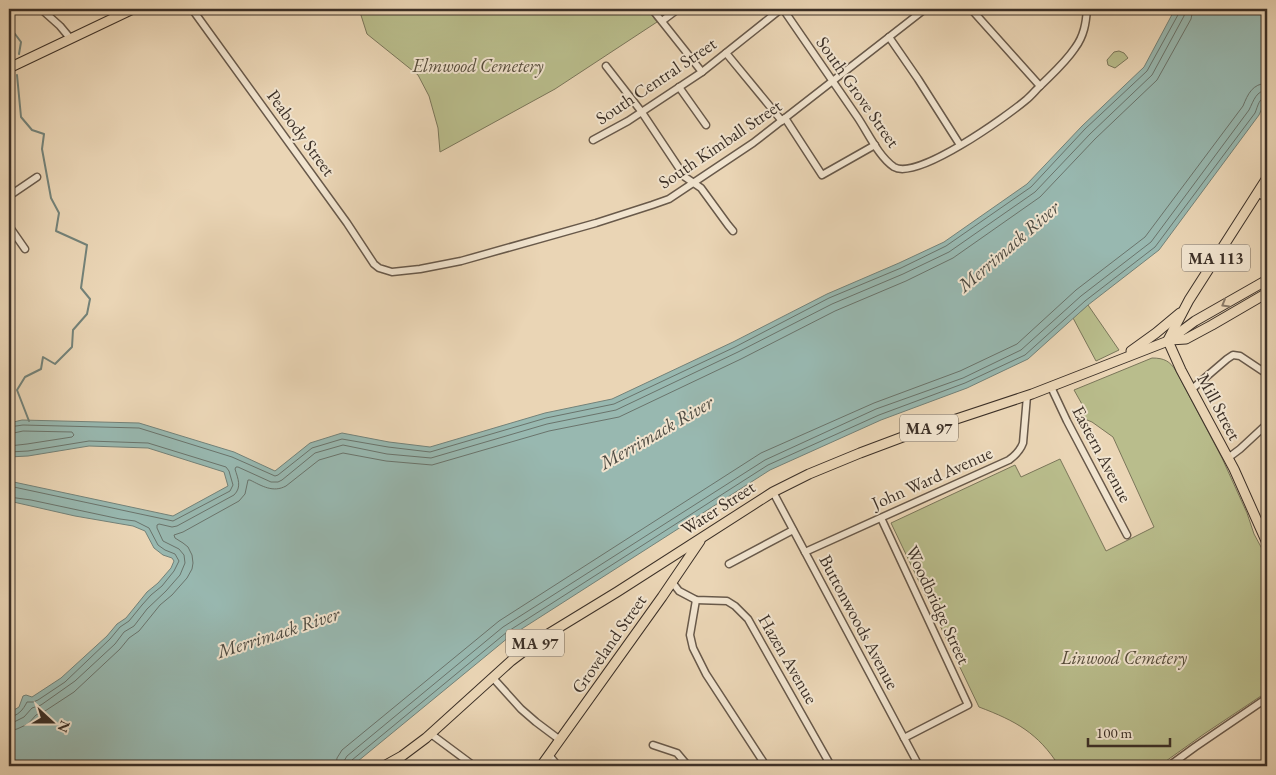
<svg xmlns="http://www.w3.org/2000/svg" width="1276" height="775" viewBox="0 0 1276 775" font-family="'EB Garamond',serif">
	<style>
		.green { fill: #b9bd8c; stroke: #7a765a }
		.water { fill: #98b8b0; stroke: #738279 }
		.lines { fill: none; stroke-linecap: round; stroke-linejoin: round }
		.shore { stroke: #6a746c; stroke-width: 1 }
		.stream { stroke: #738279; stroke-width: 2 }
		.minor-casing { stroke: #68594a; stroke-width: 9 }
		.major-casing { stroke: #3c3027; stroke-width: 11 }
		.minor { stroke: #f1e4cf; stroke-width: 6 }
		.major { stroke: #ead5b5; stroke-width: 9 }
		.oneway { stroke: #8a7a67 }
		.labels { text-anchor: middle; stroke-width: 4; stroke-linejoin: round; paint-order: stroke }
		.shield { fill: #f1e4cf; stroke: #726659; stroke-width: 1 }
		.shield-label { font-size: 16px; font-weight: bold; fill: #3c3027 }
		.park-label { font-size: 18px; font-style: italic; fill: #554c3b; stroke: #f1e4cf }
		.street-label { font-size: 18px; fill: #3c3027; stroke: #f1e4cf }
		.water-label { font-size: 19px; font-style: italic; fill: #4e4b42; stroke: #f1e4cf }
	</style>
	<rect width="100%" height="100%" fill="#ead5b5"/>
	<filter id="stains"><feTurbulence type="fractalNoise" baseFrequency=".004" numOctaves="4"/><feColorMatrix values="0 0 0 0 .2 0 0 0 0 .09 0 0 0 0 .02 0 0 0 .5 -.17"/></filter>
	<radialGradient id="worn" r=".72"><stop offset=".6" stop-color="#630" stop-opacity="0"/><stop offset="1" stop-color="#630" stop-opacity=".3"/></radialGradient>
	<g class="green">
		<path d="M359 9H647L657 22 555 89 440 152 438 128 429 96 418 75 367 34Z"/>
		<path d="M1119 51 1124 53 1128 58 1115 68 1108 65 1107 60 1114 52Z"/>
		<path d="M1088 305 1119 350 1096 361 1073 318Z"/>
		<path d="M1152 358C1164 358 1170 361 1176 371L1222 458 1247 513 1254 534 1267 558V692L1204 734 1159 766H1059C1038 733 1016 721 979 707L891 523 1015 465 1021 477 1060 459 1106 551 1154 527 1113 437 1092 422 1082 418 1080 410 1083 406 1074 390Z"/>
	</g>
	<path class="water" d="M1175 9H1267V97L1259 115 1159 250 1088 305 1028 359 967 388 881 420 770 470 509 637 352 766H9V713L19 707 23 696 26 695 32 697 61 678 107 636 117 624 126 618 147 592 158 583 171 568 174 561 172 558 163 555 154 548 145 531 133 526 75 516 9 501V481L173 516 228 486 224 472 148 448 89 446 28 456 9 457V423L22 420 139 423 234 452 275 471 310 443 342 433 389 442 430 447 545 413 612 399 733 342 827 294 899 263 944 242 1027 184 1082 126 1144 67Z"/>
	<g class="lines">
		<g class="shore">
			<path d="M9 427 23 425 139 428 232 457 275 476 278 475 312 448 342 439 388 447 430 452 546 418 614 404 735 347 829 298 901 268 946 246 1031 187 1085 129 1147 71 1179 13V9"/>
			<path d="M9 434 23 431 72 432 74 435 72 437 27 444 9 446"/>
			<path d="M9 452 28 451 89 441 148 443 226 467 229 471 233 485 230 491 173 521 9 486"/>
			<path d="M9 497 31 500 120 519 135 521 149 528 158 545 165 550 175 554 179 561 174 571 162 586 151 595 142 605 129 621 120 627 110 639 65 682 38 700 33 702H27C23 710 18 716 9 717"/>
			<path d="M9 723 14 722 24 717 32 708 41 705 75 681 115 644 124 632 134 626 147 609 166 591 180 575 185 563 184 555 179 549 163 541 157 528V525L159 524 172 527 177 526 234 495C242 487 238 479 235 469L236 467H238L271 482H278L282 480 315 453 343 445 387 454 431 458 547 424 616 410 738 352 832 304 903 274 949 252 1035 192 1090 134 1152 75 1184 16 1186 9"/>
			<path d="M9 731 17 729 28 724 36 715 45 711 74 692 120 649 129 638 139 631 160 605 172 595 187 578 192 569 193 563 192 555 188 547 183 543 175 538 174 535 183 532 239 501 245 494 248 480H250C262 486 273 493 286 486L319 460 343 453 386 461 432 465 549 431 619 417 741 359 835 311 906 281 953 258 1040 197 1095 139 1157 80 1191 19 1193 9"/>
			<path d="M336 766 337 758 342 750 499 621 761 453 874 403 960 371 1017 344 1076 290 1145 237 1243 106C1248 94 1252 84 1267 83"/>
			<path d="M343 766 344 761 347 756 503 627 765 460 876 409 963 378 1021 350 1081 296 1151 242 1249 110C1254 100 1256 91 1267 90"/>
			<path d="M350 766V763L352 760 507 632 768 465 879 415 965 383 1025 355 1085 301 1155 247 1255 113C1258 106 1259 97 1267 97"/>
		</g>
		<g class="stream">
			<path d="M9 26 21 42 19 54"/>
			<path d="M17 75 21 117 32 130 44 134 42 149 51 198 59 213 56 231 87 245 81 288 90 299 87 314 73 330 72 347 55 364 43 357 41 369 25 377 17 390 29 421"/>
		</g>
		<defs>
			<g id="minor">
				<path d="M41 9 60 26 70 38"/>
				<path d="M192 9 347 223 374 264 379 268 392 272 420 269 461 261 596 223 652 205 669 199 753 143 925 9"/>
				<path d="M652 9 702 72"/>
				<path d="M783 9C808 45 833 82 858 118 868 133 879 157 894 167 917 181 1007 116 1026 100 1031 96 1035 91 1039 87 1052 74 1065 63 1075 48 1084 36 1086 23 1087 9"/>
				<path d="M971 9 1040 86"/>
				<path d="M662 21 678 9"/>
				<path d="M889 37 918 79 960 145"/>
				<path d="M726 53 782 121"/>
				<path d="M606 66 641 111 685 177 701 188 728 225 733 231"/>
				<path d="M679 87 706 125"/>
				<path d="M785 118 822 175 875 145"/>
				<path d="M593 140 628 121 702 72 781 9"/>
				<path d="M1258 193 1267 199"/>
				<path d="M9 196 37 177"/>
				<path d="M9 226 25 249"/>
				<path d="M1051 387 1067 421 1127 535"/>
				<path d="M1192 389 1227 359 1233 355 1240 356 1267 374"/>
				<path d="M1228 458 1240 449 1267 424"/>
				<path d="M773 492 919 766"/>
				<path d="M881 518 968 705 904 738"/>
				<path d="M805 552 1009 460C1016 455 1020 451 1023 443L1027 396"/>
				<path d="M729 564 793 530"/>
				<path d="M672 582 679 591 696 600 727 601 735 606 748 619 831 766"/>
				<path d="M696 600 690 635 693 648 706 674 766 766"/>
				<path d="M493 678 521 709 536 722 560 740"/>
				<path d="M431 734 474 766"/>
				<path d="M653 745 677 753 688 766"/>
				<path d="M549 755 558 766"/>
				<path d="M1169 766 1195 747 1267 698"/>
			</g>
			<g id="major">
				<path d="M9 68 133 9"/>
				<path d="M1168 340 1189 300 1267 178"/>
				<path d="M1170 340 1186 339 1212 325 1267 293"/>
				<path d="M1168 341 1181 370 1234 469 1267 543"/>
				<path d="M1131 351 1156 333 1180 313"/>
				<path d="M384 766 402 756 426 738 511 661 540 639 617 592 773 492 809 474 860 453 908 435 1032 394 1168 341 1195 321 1267 280"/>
				<path d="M541 766 662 597 700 541"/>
			</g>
		</defs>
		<use href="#minor" class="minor-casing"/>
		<use href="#major" class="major-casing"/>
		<use href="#minor" class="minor"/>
		<use href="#major" class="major"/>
	</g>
	<defs><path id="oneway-chevron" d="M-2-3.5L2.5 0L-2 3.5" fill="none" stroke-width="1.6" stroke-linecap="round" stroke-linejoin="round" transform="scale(1.25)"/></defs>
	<use class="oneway" href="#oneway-chevron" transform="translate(1225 304) rotate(150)"/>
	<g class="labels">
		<g class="shield">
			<rect x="1182" y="244.5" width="68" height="27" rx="4"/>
			<rect x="900" y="414.5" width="58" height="27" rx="4"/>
			<rect x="506" y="629.5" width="58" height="27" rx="4"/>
		</g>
		<g class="shield-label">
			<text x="1216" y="264">MA 113</text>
			<text x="929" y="434">MA 97</text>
			<text x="535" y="649">MA 97</text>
		</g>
		<g class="park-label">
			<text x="478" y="72">Elmwood Cemetery</text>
			<text x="1124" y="664">Linwood Cemetery</text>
		</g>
		<g class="street-label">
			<text transform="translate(656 81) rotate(-34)" y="6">South Central Street</text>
			<text transform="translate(858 92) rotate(55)" y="6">South Grove Street</text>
			<text transform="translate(301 133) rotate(54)" y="6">Peabody Street</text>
			<text transform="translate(720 144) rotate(-34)" y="6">South Kimball Street</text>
			<text transform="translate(1219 407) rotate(62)" y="6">Mill Street</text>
			<text transform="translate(1102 454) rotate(62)" y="6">Eastern Avenue</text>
			<text transform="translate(932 478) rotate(-24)" y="6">John Ward Avenue</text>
			<text transform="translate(718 508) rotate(-33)" y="6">Water Street</text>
			<text transform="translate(938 605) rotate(65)" y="6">Woodbridge Street</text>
			<text transform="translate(859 622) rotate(62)" y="6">Buttonwoods Avenue</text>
			<text transform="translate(609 644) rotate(-55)" y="6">Groveland Street</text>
			<text transform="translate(788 659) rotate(60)" y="6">Hazen Avenue</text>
		</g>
		<g class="water-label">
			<text transform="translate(1008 246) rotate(-41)" y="7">Merrimack River</text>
			<text transform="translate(656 432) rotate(-30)" y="7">Merrimack River</text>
			<text transform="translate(278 632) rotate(-18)" y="7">Merrimack River</text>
		</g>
	</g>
	<rect width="1276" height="775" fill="none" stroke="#ead5b5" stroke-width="30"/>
	<rect x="10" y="10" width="1256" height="755" fill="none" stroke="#3c3027" stroke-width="2.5"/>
	<rect x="15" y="15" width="1246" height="745" fill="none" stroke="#3c3027"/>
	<g transform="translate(52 722) rotate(111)" stroke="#f1e4cf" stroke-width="4" paint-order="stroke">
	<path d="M0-4L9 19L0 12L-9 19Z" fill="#3c3027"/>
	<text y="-8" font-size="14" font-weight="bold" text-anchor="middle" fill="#3c3027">N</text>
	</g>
	<path d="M1088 738v8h82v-8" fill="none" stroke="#3c3027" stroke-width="2.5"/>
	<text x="1096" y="738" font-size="15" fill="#3c3027" stroke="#f1e4cf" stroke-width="4" paint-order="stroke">100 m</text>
	<rect width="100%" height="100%" filter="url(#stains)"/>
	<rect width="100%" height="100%" fill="url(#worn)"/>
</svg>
